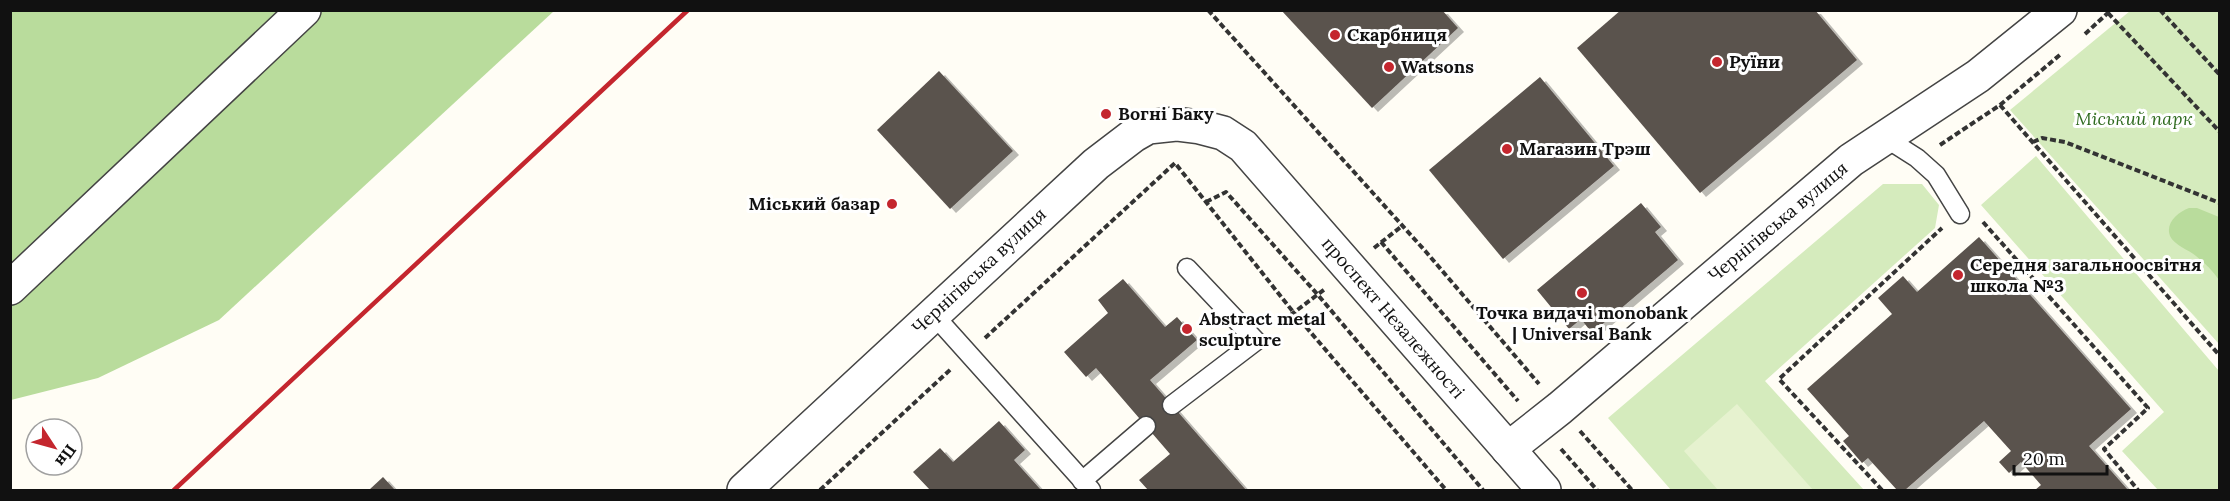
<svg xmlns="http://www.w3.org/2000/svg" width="2230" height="501" viewBox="0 0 2230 501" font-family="Lora,serif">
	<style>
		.green { fill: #d5ebbd }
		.forest { fill: #b9dc9c }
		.pitch { fill: #e6f2cf }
		.building { fill: #5a524d; filter: url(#shadow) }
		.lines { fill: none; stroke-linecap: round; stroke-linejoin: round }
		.service-casing { stroke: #444; stroke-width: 21 }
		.minor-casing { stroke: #444; stroke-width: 36 }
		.tertiary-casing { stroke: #444; stroke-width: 36 }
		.path { stroke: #333; stroke-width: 4; stroke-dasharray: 6 3; stroke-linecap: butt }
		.service { stroke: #fff; stroke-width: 18 }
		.minor { stroke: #fff; stroke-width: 33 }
		.tertiary { stroke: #fff; stroke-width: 33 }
		.rail { stroke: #c4262e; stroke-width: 4.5 }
		.poi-dot { fill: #c4262e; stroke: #fff; stroke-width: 2 }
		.labels { text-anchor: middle; stroke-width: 6; stroke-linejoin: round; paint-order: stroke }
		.poi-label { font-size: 18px; font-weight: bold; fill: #111; stroke: #fff; text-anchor: start }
		.park-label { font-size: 18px; font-style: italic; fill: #2f6b1f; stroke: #fff }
		.street-label { font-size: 18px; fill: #111; stroke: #fff }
	</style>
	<defs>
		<filter id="shadow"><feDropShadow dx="6" dy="4" stdDeviation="0" flood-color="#0004"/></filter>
	</defs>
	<rect width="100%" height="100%" fill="#fffdf5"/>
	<g class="green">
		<path d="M2130 11H2219V344L2010 110Z"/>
		<path d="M2036 156 2219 371V490H2158L2122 451 2164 412 1981 205Z"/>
		<path d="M1883 184H1922L1939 205 1935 228 1765 381 1864 490H1671L1608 418Z"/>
	</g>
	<g class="forest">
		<path d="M11 11H554L219 320 98 378 11 400Z"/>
		<path d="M2189 208H2197L2219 217V280C2213 271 2205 263 2196 256 2189 250 2174 245 2170 236 2165 223 2178 212 2189 208Z"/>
	</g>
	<path class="pitch" d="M1737 404 1813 490H1718L1684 451Z"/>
	<g class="building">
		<path d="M1281 10H1442L1458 28 1372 108Z"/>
		<path d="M1621 10H1815L1857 60 1700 193 1577 48Z"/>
		<path d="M939 71 1013 151 950 209 877 130Z"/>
		<path d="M1540 77 1614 166 1503 259 1429 170Z"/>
		<path d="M1641 203 1661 227 1655 232 1678 260 1592 333 1581 319 1569 329 1537 290Z"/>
		<path d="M1979 237 2131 409 2089 446 2128 490H2035L2041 485 2021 462 2009 473 1999 462 2011 451 1984 421 1905 490H1897L1868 458 1862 463 1843 441 1849 436 1807 389 1892 314 1878 298 1903 276 1917 292Z"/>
		<path d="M1123 279 1165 327 1177 317 1197 340 1150 380 1246 490H1148L1139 480 1170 454 1096 368 1086 377 1064 352 1108 313 1098 300Z"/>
		<path d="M999 421 1025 450 1014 460 1041 490H930L913 472 940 448 953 462Z"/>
		<path d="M383 477 395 490H369Z"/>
	</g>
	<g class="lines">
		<defs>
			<g id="service">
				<path d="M1884 137 1917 158 1936 175 1960 214"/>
				<path d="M933 314 1091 490"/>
				<path d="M1172 405 1256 341 1187 268"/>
				<path d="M1082 481 1146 426"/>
			</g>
			<path id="minor" d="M10 288 304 10"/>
			<g id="tertiary">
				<path d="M1508 449 1560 408 1851 160 1978 76 2060 10"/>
				<path d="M744 490 1096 164 1134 135 1148 127 1176 124 1200 127 1223 133 1243 146 1544 490"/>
			</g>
		</defs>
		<use href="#service" class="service-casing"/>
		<use href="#minor" class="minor-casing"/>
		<use href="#tertiary" class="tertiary-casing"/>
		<g class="path">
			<path d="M1208 10 1427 253 1539 384"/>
			<path d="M2160 10 2220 75"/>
			<path d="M2108 13 2220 132"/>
			<path d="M2085 34 2111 10"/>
			<path d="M2000 105 2220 356"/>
			<path d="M2033 142 2042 138 2065 142 2220 203"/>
			<path d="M1940 145 2000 105 2061 54"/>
			<path d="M1206 202 1226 192 1318 295 1483 490"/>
			<path d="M1983 222 2148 408 2104 449 2138 490"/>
			<path d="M1381 242 1518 401"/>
			<path d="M1374 248 1402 226"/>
			<path d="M1276 326 1325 289"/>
			<path d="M985 338 1175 163 1294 313 1446 490"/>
			<path d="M1580 431 1632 490"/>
			<path d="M1561 449 1597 490"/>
			<path d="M820 490 951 369"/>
			<path d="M1882 490 1779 379 1942 228"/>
		</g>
		<use href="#service" class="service"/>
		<use href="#minor" class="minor"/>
		<use href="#tertiary" class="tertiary"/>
		<path class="rail" d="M174 490 688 10"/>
	</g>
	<g class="poi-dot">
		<circle cx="1335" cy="35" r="6"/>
		<circle cx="1717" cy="62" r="6"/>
		<circle cx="1389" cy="67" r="6"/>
		<circle cx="1106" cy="114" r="6"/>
		<circle cx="1507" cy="149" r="6"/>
		<circle cx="892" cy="204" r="6"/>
		<circle cx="1958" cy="275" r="6"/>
		<circle cx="1582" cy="293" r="6"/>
		<circle cx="1187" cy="329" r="6"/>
	</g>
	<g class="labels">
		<g class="poi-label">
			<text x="1347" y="41">Скарбниця</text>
			<text x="1729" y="68">Руїни</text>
			<text x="1401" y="73">Watsons</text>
			<text x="1118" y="120">Вогні Баку</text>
			<text x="1519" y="155">Магазин Трэш</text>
			<text x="880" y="210" text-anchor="end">Міський базар</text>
			<text x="1970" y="271">Середня загальноосвітня<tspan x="1970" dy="21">школа №3</tspan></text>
			<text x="1582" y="319" text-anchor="middle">Точка видачі monobank<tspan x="1582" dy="21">| Universal Bank</tspan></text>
			<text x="1199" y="325">Abstract metal<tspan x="1199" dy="21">sculpture</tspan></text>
		</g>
		<g class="park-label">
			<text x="2134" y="125">Міський парк</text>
		</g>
		<g class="street-label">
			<text transform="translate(1778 222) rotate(-40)" y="6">Чернігівська вулиця</text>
			<text transform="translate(979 271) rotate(-43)" y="6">Чернігівська вулиця</text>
			<text transform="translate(1393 318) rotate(49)" y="6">проспект Незалежності</text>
		</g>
	</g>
	<rect width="2230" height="501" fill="none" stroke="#111111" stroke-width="24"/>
	<g transform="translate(54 447) rotate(126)"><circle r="28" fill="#ffffff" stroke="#a0a0a0" stroke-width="1.5"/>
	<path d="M0-4.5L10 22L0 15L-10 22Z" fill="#c4262e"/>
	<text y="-9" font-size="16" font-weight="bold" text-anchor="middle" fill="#111111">Пн</text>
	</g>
	<path d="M2014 465v9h93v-9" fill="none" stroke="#111111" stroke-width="3"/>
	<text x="2023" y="465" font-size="18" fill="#111111" stroke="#ffffff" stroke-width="4.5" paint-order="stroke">20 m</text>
</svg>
